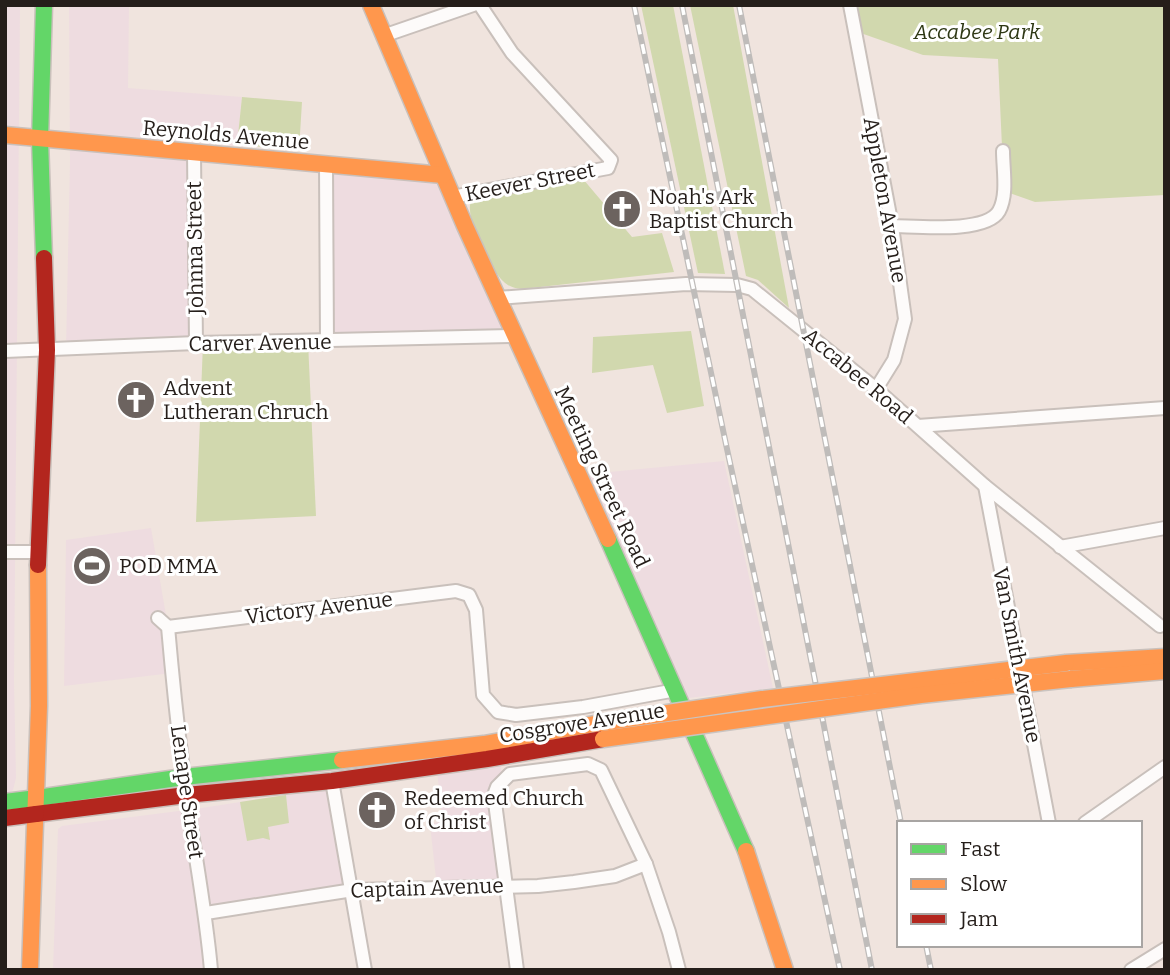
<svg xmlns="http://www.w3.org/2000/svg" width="1170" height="975" viewBox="0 0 1170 975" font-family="Bitter,serif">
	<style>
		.commercial { fill: #eedce0 }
		.green { fill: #d1d8ae }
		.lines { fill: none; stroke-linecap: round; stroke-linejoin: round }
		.street-casing { stroke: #c9c0bb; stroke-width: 16 }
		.fast-casing { stroke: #c9c0bb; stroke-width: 19 }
		.slow-casing { stroke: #c9c0bb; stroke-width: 19 }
		.jam-casing { stroke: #c9c0bb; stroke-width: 19 }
		.street { stroke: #fdfbfa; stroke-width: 12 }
		.fast { stroke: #63d668; stroke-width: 16 }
		.slow { stroke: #ff974d; stroke-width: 16 }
		.jam { stroke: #b3261e; stroke-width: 16 }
		.rail-casing { stroke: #bfbcba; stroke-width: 6 }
		.rail { stroke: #fff; stroke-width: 3.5; stroke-dasharray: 10; stroke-linecap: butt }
		.slow-bridge-casing { stroke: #cac4c1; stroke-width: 19; stroke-linecap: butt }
		.slow-bridge { stroke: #ff974d; stroke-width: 16 }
		.labels { text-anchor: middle; stroke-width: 6; stroke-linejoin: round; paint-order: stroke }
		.park-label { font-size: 21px; font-style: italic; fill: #2e3815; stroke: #fff }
		.street-label { font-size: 21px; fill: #251e1a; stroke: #fff }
		.poi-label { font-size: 21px; fill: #251e1a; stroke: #fff; text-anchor: start }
	</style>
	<rect width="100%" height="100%" fill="#f0e4de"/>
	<g class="commercial">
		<path d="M5 5H20L14 681 16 778 13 790 5 795Z"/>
		<path d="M69 5H129L128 88 242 97 237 146 127 137V146L194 153 196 343 66 349 70 161Z"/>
		<path d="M326 166 443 175 515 336 327 342Z"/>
		<path d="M724 461 773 688 680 699 578 475Z"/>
		<path d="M151 528 168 627 172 673 64 686 66 540Z"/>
		<path d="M500 763 503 780 497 787 508 885 437 887 430 824 443 821 437 772Z"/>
		<path d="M330 788 353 890 207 913 211 970H53L58 829 62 826 202 808Z"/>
	</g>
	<g class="green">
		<path d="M641 5H673L725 274 698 273Z"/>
		<path d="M690 5H733L789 308 758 280 746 276Z"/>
		<path d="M850 5H1165V195L1035 202 1004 191 998 59 923 55 855 31Z"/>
		<path d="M242 97 302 102 299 150 237 145Z"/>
		<path d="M583 179 632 237 662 233 674 272 522 289C514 288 509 287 503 281 491 270 464 216 471 202Z"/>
		<path d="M691 331 704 406 667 413 653 365 592 373 593 337Z"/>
		<path d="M308 342 316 516 196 522 203 343Z"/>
		<path d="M286 795 289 823 268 827 270 840 263 838 247 841 240 802Z"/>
	</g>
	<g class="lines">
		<defs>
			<g id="street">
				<path d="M850 5 892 226 905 319 894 360 876 389"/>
				<path d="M383 36 473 5"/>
				<path d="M194 153 196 343"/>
				<path d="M326 166 327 342"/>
				<path d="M452 197 608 168 611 160 512 53 480 5"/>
				<path d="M892 226C914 226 986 234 999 211 1008 195 1003 169 1003 151"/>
				<path d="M498 298 686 284 737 285 752 289 876 389 985 486 1160 626"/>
				<path d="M5 351 196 343 515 336"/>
				<path d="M918 426 1165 408"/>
				<path d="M985 486 1049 823"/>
				<path d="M1060 547 1165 528"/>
				<path d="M5 552H38"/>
				<path d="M158 618 168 627C173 684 179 742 187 799 195 856 206 912 211 970"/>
				<path d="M168 627 456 591 469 595 476 610 483 695 498 712 516 715 583 707 676 690"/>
				<path d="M332 781 365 970"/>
				<path d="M1085 823 1165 767"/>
				<path d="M206 913 353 890 538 886 574 882 615 876 646 864"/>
				<path d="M517 970 494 795 497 787 510 774 588 764 601 770 646 864 669 932 679 970"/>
				<path d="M1131 970 1165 949"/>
			</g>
			<g id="fast">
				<path d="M44 258 40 140 44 5"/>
				<path d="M608 539 746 851"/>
				<path d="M37 798 184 777 342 760"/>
				<path d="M5 802 37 798"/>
			</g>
			<g id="slow">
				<path d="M371 5 465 226 608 539"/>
				<path d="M5 135 443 175"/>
				<path d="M1066 663 1165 657"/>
				<path d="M1071 679 1165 671"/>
				<path d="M342 760 484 744 600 723"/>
				<path d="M746 851 785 970"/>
				<path d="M30 970 39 706 38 565"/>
			</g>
			<g id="jam">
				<path d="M38 565 47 350 44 258"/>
				<path d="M36 814 186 795 332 781 487 759 603 739"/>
				<path d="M5 818 36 814"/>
			</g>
		</defs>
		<use href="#street" class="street-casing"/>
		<use href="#fast" class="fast-casing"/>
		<use href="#slow" class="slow-casing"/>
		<use href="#jam" class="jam-casing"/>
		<use href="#street" class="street"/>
		<use href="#fast" class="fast"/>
		<use href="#slow" class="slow"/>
		<use href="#jam" class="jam"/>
		<defs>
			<g id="rail">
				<path d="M634 5 727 449 840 970"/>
				<path d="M682 5 872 970"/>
				<path d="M739 5 901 823"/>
				<path d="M926 945 931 970"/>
			</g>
		</defs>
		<use href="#rail" class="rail-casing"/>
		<use href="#rail" class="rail"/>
		<defs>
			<g id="slow-bridge">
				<path d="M600 723 762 699 1066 663"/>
				<path d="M603 739 921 695 1071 679"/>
			</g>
		</defs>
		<use href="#slow-bridge" class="slow-bridge-casing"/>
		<use href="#slow-bridge" class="slow-bridge"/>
	</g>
	<defs>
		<symbol id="church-disc" viewBox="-11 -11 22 22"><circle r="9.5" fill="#6c635f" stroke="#fff"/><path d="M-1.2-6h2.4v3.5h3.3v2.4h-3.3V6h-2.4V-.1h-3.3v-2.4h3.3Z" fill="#fff"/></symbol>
		<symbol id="stadium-disc" viewBox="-11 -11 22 22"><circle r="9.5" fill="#6c635f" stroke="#fff"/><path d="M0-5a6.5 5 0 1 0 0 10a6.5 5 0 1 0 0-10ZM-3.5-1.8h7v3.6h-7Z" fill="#fff"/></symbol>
	</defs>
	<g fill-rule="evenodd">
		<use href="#church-disc" x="600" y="187" width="44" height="44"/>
		<use href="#church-disc" x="114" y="378" width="44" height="44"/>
		<use href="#stadium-disc" x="70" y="544" width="44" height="44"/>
		<use href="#church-disc" x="355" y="788" width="44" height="44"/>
	</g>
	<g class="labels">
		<g class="park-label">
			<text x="977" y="39">Accabee Park</text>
		</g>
		<g class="street-label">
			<text transform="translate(226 135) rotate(5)" y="7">Reynolds Avenue</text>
			<text transform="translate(530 182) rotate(-11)" y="7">Keever Street</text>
			<text transform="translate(885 200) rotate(80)" y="7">Appleton Avenue</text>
			<text transform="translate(195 248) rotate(-91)" y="7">Johnna Street</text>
			<text transform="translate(260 343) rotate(-1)" y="7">Carver Avenue</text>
			<text transform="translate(858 376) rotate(40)" y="7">Accabee Road</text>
			<text transform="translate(602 477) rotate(65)" y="7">Meeting Street Road</text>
			<text transform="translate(319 608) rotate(-7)" y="7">Victory Avenue</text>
			<text transform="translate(1017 655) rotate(79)" y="7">Van Smith Avenue</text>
			<text transform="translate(582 723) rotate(-9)" y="7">Cosgrove Avenue</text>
			<text transform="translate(187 792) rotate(82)" y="7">Lenape Street</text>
			<text transform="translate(427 888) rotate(-2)" y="7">Captain Avenue</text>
		</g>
		<g class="poi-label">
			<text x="649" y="204">Noah's Ark<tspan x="649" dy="24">Baptist Church</tspan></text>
			<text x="163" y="395">Advent<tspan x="163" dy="24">Lutheran Chruch</tspan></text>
			<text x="119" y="573">POD MMA</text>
			<text x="404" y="805">Redeemed Church<tspan x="404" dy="24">of Christ</tspan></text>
		</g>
	</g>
	<rect width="1170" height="975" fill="none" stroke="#251e1a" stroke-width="14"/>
	<rect x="897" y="821" width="245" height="126" fill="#ffffff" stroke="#a8a5a3" stroke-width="2"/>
	<rect x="911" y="844" width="35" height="10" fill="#63d668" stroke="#a8a5a3" stroke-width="2"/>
	<text x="960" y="856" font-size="21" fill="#251e1a">Fast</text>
	<rect x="911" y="879" width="35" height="10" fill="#ff974d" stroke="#a8a5a3" stroke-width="2"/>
	<text x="960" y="891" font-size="21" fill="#251e1a">Slow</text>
	<rect x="911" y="914" width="35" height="10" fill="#b3261e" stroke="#a8a5a3" stroke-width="2"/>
	<text x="960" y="926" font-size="21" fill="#251e1a">Jam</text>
</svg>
